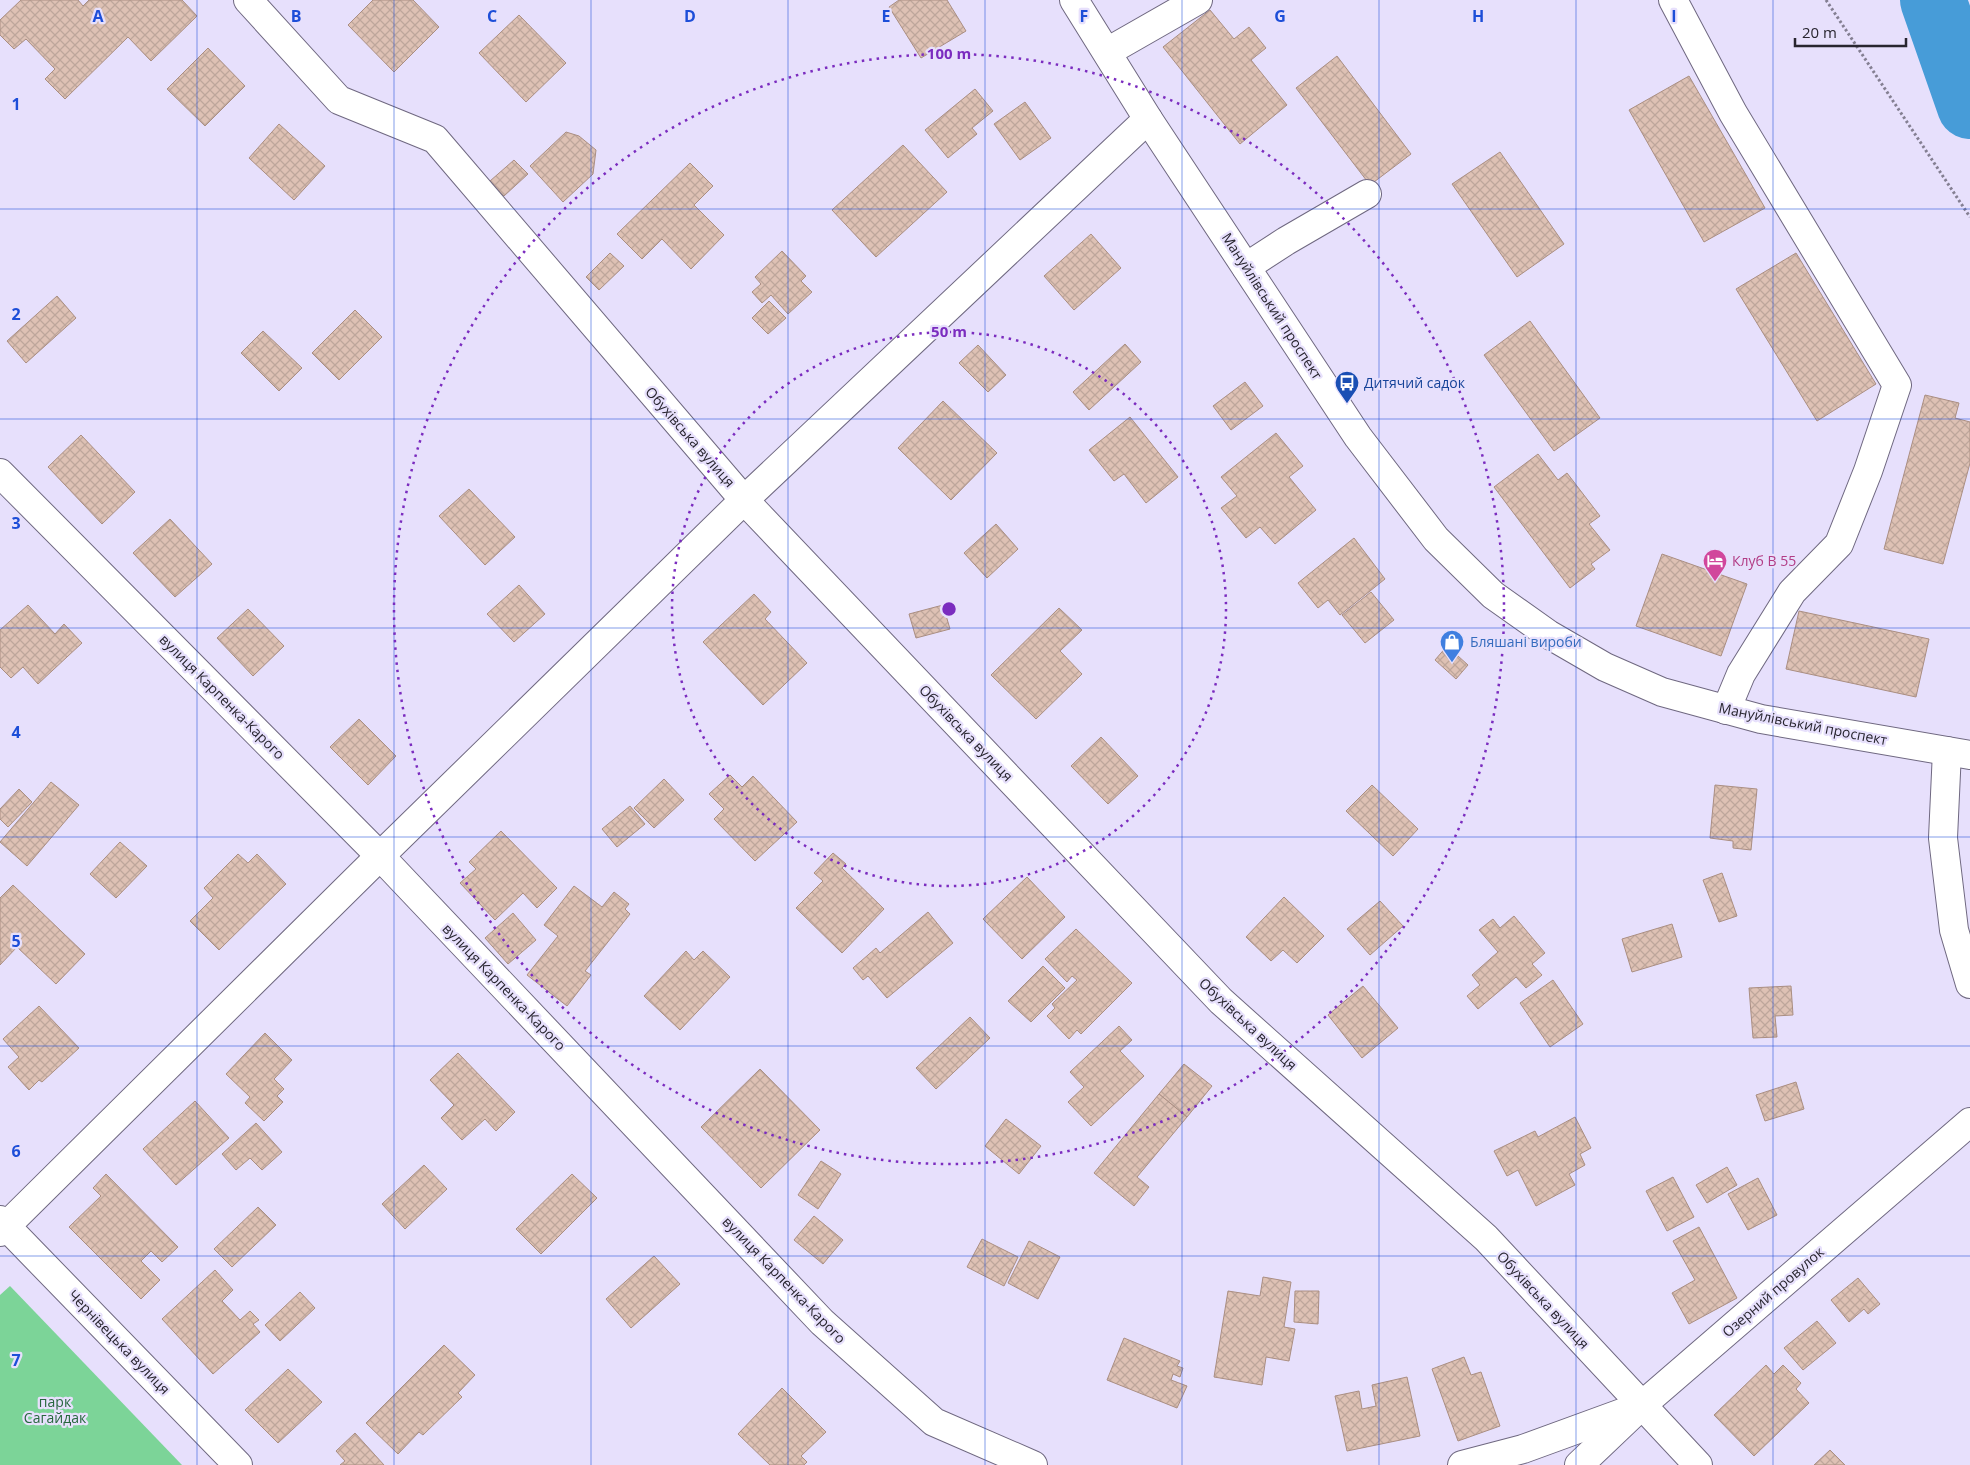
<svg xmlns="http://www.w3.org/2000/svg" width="1970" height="1465" viewBox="0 0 1970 1465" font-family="'Open Sans',sans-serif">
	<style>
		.green { fill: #7cd498 }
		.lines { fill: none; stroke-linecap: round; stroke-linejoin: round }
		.river { stroke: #479cd8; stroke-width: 66 }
		.building { fill: url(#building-cross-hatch); stroke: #aa8e82 }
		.minor-casing { stroke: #6f6880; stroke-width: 30 }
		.major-casing { stroke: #6f6880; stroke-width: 30 }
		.path { stroke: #847f92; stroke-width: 3; stroke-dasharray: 2.5 2.5; stroke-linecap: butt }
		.minor { stroke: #fff; stroke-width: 28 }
		.major { stroke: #fff; stroke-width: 28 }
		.grid { fill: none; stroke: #1d4ed8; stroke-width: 1; stroke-opacity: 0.55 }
		.ring { fill: none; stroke: #7b2cbf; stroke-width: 2.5; stroke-dasharray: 2.5 5 }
		.labels { text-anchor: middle; stroke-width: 4.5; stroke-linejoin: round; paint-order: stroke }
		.street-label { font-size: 14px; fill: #28252f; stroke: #e7e0fc }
		.transit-label { font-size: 14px; fill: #164399; stroke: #e7e0fc; text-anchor: start }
		.hotel-label { font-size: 14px; fill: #b23c85; stroke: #e7e0fc; text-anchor: start }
		.shop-label { font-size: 14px; fill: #366cbe; stroke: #e7e0fc; text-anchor: start }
		.park-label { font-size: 14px; fill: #27663e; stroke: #e7e0fc }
		.grid-label { font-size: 16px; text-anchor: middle; font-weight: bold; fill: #1d4ed8; stroke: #e7e0fc; stroke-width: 4.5; stroke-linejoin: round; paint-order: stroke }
		.centre { fill: #7b2cbf; stroke: #e7e0fc; stroke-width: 2.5 }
		.ring-label { font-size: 15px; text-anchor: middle; font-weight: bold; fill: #7b2cbf; stroke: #e7e0fc; stroke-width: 4.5; stroke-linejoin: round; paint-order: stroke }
	</style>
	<defs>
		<pattern id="building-cross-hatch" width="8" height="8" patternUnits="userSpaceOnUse" patternTransform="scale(1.25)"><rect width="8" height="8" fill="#dec1b4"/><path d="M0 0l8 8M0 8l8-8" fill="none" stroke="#bea69b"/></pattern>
	</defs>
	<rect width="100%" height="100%" fill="#e7e0fc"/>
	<path class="green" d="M10 1286 182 1465H0V1295Z"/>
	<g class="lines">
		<path class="river" d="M1933 0 1970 106"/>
	</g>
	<g class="building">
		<path d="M21 0H78L83 6 89 0H182L197 16 151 61 128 37 65 99 45 79 55 69 26 39 14 49 0 35V20Z"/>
		<path d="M373 0H413L439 27 394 72 348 25Z"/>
		<path d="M899 0H947L966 31 921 58 889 7Z"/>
		<path d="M1210 10 1234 39 1249 27 1266 48 1251 60 1287 105 1240 144 1163 47Z"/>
		<path d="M519 15 566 63 526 102 479 53Z"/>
		<path d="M208 48 245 86 205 126 167 89Z"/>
		<path d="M1337 56 1411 154 1370 185 1296 88Z"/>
		<path d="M1689 76 1765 208 1704 242 1629 110Z"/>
		<path d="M975 89 993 111 972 128 977 134 948 158 925 130Z"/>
		<path d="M1025 102 1051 138 1020 160 994 124Z"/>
		<path d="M279 124 325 166 294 200 249 158Z"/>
		<path d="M566 132 579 136 596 150 593 174 563 202 530 166Z"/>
		<path d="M903 145 947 192 876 257 832 210Z"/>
		<path d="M1500 152 1564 244 1517 277 1452 184Z"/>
		<path d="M514 160 528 174 504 196 490 181Z"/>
		<path d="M690 163 713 186 694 205 724 235 691 269 662 239 642 259 617 234Z"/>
		<path d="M1091 234 1121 268 1074 310 1044 276Z"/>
		<path d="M782 251 806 276 801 281 812 292 788 314 771 295 762 303 752 292 761 284 755 277Z"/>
		<path d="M610 253 624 266 599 290 586 277Z"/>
		<path d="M1796 253 1876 384 1817 421 1736 289Z"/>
		<path d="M57 296 76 318 26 363 7 341Z"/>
		<path d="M769 301 786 318 768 334 752 318Z"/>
		<path d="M355 310 382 337 339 380 312 353Z"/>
		<path d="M1530 321 1600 418 1554 451 1484 355Z"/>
		<path d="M263 331 302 368 279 391 241 353Z"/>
		<path d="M1125 344 1141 362 1089 410 1073 392Z"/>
		<path d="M978 345 1006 375 988 392 959 363Z"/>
		<path d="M1245 382 1263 406 1231 430 1213 406Z"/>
		<path d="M1925 395 1959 403 1955 418 1970 422V463L1943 564 1884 549Z"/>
		<path d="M943 401 997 453 951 500 898 448Z"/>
		<path d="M1130 417 1178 477 1146 503 1124 474 1114 481 1089 450Z"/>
		<path d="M1276 433 1303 466 1289 477 1316 510 1275 544 1260 527 1246 538 1221 508 1237 496 1221 477Z"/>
		<path d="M81 435 135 492 102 524 48 467Z"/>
		<path d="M1538 454 1558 480 1567 473 1600 516 1589 524 1610 550 1591 564 1595 569 1570 588 1494 487Z"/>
		<path d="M469 489 515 537 485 565 439 516Z"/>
		<path d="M170 519 212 564 175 597 133 553Z"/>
		<path d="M996 524 1018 549 987 578 964 553Z"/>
		<path d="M1354 538 1385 579 1340 615 1328 600 1318 608 1298 583Z"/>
		<path d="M1662 554 1747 584 1721 656 1636 626Z"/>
		<path d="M519 585 545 614 514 642 487 614Z"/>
		<path d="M1371 592 1394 620 1365 643 1342 615Z"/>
		<path d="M754 594 771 612 765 619 807 663 763 705 703 642Z"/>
		<path d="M28 605 55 634 64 624 82 643 38 684 23 667 11 678 0 667V630Z"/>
		<path d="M943 605 950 629 916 638 909 614Z"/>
		<path d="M1059 608 1082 630 1060 651 1082 674 1036 719 991 675Z"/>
		<path d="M248 609 284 646 253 676 217 638Z"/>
		<path d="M1799 611 1929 639 1916 697 1786 669Z"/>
		<path d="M1447 646 1468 665 1456 679 1435 660Z"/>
		<path d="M359 719 396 756 368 785 330 747Z"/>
		<path d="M1101 737 1138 776 1108 804 1071 766Z"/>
		<path d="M730 775 742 787 753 776 797 822 755 861 714 819 724 809 709 794Z"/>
		<path d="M664 779 684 800 654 828 634 808Z"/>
		<path d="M51 782 79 805 27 866 0 842Z"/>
		<path d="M1372 785 1418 829 1393 856 1346 811Z"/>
		<path d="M1715 785 1757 789 1751 850 1733 848V841L1710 838Z"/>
		<path d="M19 789 32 802 8 827 0 819V809Z"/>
		<path d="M630 806 645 824 617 847 602 829Z"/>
		<path d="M501 831 557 888 537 908 523 893 495 920 460 883 476 869 469 862Z"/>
		<path d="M120 842 147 866 116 898 90 874Z"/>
		<path d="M833 853 846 864 842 868 884 909 842 953 796 908 823 881 814 873Z"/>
		<path d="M238 854 248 863 257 854 286 884 219 950 190 921 213 898 204 888Z"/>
		<path d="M1722 873 1737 916 1719 922 1703 880Z"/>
		<path d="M1027 877 1065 917 1022 959 983 919Z"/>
		<path d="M13 885 85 954 56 984 17 947 0 965V898Z"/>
		<path d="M574 886 602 907 614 892 629 904 625 909 630 914 585 971 591 975 567 1006 527 975 558 936 544 925Z"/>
		<path d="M1284 897 1324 936 1297 963 1283 950 1271 961 1246 937Z"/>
		<path d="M1380 901 1403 926 1370 955 1347 929Z"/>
		<path d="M928 912 953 943 887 998 868 976 863 980 853 968 876 948 880 953Z"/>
		<path d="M513 913 536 940 508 964 485 938Z"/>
		<path d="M1514 916 1545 953 1532 964 1542 975 1526 988 1516 977 1478 1009 1467 996 1480 985 1472 975 1498 952 1479 930 1493 919 1500 928Z"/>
		<path d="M1672 924 1682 957 1632 972 1622 939Z"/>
		<path d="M1076 929 1132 983 1081 1034 1077 1030 1069 1039 1047 1016 1055 1008 1052 1004 1077 980 1072 976 1067 982 1045 959Z"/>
		<path d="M686 951 694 960 703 951 730 977 680 1030 644 996Z"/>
		<path d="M1043 966 1065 988 1031 1022 1008 1001Z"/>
		<path d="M1553 980 1583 1024 1550 1047 1520 1003Z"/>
		<path d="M1363 986 1398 1028 1362 1058 1328 1015Z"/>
		<path d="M1791 986 1793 1015 1775 1016 1777 1037 1753 1038 1749 988Z"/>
		<path d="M39 1006 79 1048 42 1082 39 1080 29 1090 8 1067 19 1057 3 1039Z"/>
		<path d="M970 1017 990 1038 936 1089 916 1068Z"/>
		<path d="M1119 1026 1132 1040 1120 1051 1144 1076 1091 1126 1068 1102 1084 1087 1070 1072Z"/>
		<path d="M265 1033 292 1060 274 1079 284 1089 277 1096 283 1102 264 1121 245 1103 250 1097 226 1074Z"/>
		<path d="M458 1053 515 1112 496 1131 485 1119 462 1140 441 1118 454 1105 430 1080Z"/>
		<path d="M1184 1064 1212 1086 1187 1117 1159 1094Z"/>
		<path d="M760 1069 820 1130 761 1188 701 1127Z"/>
		<path d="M1796 1082 1804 1109 1765 1121 1756 1095Z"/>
		<path d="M1159 1094 1187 1117 1137 1177 1149 1187 1134 1206 1094 1173Z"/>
		<path d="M195 1101 229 1138 176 1185 143 1149Z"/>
		<path d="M1575 1117 1591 1148 1580 1154 1585 1165 1569 1174 1575 1185 1536 1206 1518 1170 1507 1176 1494 1151 1535 1131 1538 1137Z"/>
		<path d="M1006 1119 1041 1146 1019 1174 985 1146Z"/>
		<path d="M256 1123 282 1152 262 1170 250 1158 236 1170 222 1154Z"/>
		<path d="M821 1161 841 1174 818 1209 798 1195Z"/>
		<path d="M424 1165 447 1189 405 1229 382 1204Z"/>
		<path d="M1727 1167 1737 1185 1707 1203 1696 1185Z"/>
		<path d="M106 1174 178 1247 162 1262 151 1251 141 1261 160 1280 141 1299 69 1227 101 1196 93 1188Z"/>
		<path d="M572 1174 597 1198 541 1254 516 1229Z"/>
		<path d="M1673 1177 1694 1217 1667 1231 1646 1191Z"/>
		<path d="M1758 1178 1777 1215 1748 1230 1728 1194Z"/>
		<path d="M258 1207 276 1225 232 1267 214 1249Z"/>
		<path d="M814 1216 843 1240 823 1264 794 1240Z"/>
		<path d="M1699 1227 1737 1298 1689 1324 1672 1293 1695 1280 1673 1241Z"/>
		<path d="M982 1239 1018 1257 1004 1286 967 1267Z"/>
		<path d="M1029 1241 1060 1257 1038 1299 1008 1283Z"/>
		<path d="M654 1256 680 1284 631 1328 606 1299Z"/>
		<path d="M215 1270 233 1290 222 1301 240 1320 250 1311 259 1320 253 1324 260 1332 213 1374 162 1319Z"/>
		<path d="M1263 1277 1291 1282 1284 1327 1295 1329 1289 1361 1266 1357 1262 1385 1214 1377 1228 1291 1260 1296Z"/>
		<path d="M1858 1278 1880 1304 1868 1314 1864 1309 1849 1322 1831 1300Z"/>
		<path d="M1295 1291H1319L1318 1324 1294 1322Z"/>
		<path d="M300 1292 315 1308 280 1341 265 1325Z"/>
		<path d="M1817 1321 1836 1343 1803 1370 1784 1348Z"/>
		<path d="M1124 1338 1180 1361 1177 1366 1183 1368 1180 1377 1173 1374 1171 1380 1187 1386 1177 1408 1107 1380Z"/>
		<path d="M444 1345 475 1375 458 1393 462 1397 423 1435 419 1432 398 1454 366 1423Z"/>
		<path d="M1464 1357 1471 1375 1481 1372 1500 1426 1458 1441 1432 1369Z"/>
		<path d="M1766 1365 1774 1374 1783 1365 1801 1383 1796 1389 1809 1403 1754 1456 1714 1415Z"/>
		<path d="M288 1369 322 1402 278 1443 245 1410Z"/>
		<path d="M1407 1377 1420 1436 1347 1451 1335 1396 1359 1391 1362 1409 1376 1406 1372 1385Z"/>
		<path d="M782 1388 826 1432 801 1456 807 1462 804 1465H770L738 1434Z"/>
		<path d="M355 1433 384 1465H340L345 1461 336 1451Z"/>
		<path d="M1830 1450 1845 1465H1814Z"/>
	</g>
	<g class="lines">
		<defs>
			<g id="minor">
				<path d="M248 0 339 100 435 139 744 500 1221 1001 1486 1238 1698 1465"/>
				<path d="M1673 0 1733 113 1897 385 1868 471 1839 544 1792 592 1741 674 1726 710"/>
				<path d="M1107 52 1198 0"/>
				<path d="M1246 267 1286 241 1367 194"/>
				<path d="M0 473 380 856 822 1322 934 1422 1033 1465"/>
				<path d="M1947 751 1943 838 1954 930 1970 984"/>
				<path d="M0 1220 238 1465"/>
				<path d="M0 1232 380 856 744 500 1148 119"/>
				<path d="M1462 1465 1523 1449 1630 1410"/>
				<path d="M1579 1465 1641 1406 1970 1122"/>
			</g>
			<path id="major" d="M1074 0 1148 119 1358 437 1436 539 1493 595 1548 634 1605 667 1662 692 1761 719 1970 755"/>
		</defs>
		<use href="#minor" class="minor-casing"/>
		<use href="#major" class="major-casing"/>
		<path class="path" d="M1826 0 1970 217"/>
		<use href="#minor" class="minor"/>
		<use href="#major" class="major"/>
	</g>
	<path class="grid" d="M197 0V1465M394 0V1465M591 0V1465M788 0V1465M985 0V1465M1182 0V1465M1379 0V1465M1576 0V1465M1773 0V1465M0 209H1970M0 419H1970M0 628H1970M0 837H1970M0 1046H1970M0 1256H1970"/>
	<g class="ring">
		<circle cx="949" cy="609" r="277"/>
		<circle cx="949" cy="609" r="555"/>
	</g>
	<defs>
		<symbol id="bus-pin" viewBox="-11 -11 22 30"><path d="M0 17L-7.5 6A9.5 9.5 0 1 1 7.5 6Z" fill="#1a4fb4" stroke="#e7e0fc"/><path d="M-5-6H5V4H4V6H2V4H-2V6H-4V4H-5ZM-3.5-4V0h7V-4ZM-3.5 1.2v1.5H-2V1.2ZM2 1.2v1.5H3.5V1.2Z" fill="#fff"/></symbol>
		<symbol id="hotel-pin" viewBox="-11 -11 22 30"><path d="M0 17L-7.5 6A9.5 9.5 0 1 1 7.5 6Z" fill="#d1479c" stroke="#e7e0fc"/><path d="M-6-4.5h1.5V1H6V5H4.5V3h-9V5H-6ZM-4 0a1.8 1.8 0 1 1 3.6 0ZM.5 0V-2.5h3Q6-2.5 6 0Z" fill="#fff"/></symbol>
		<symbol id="shop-pin" viewBox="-11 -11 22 30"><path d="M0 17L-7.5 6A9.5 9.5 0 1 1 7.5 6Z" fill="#3f7fe0" stroke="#e7e0fc"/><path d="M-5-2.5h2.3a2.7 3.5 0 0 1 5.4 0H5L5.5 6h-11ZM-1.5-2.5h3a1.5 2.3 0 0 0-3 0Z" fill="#fff"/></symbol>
	</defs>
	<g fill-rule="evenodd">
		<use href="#bus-pin" x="1333" y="369" width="28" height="38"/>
		<use href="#hotel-pin" x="1701" y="547" width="28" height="38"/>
		<use href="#shop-pin" x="1438" y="628" width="28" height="38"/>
	</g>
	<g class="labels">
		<g class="street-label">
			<text transform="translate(1272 306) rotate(57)" y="5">Мануйлівський проспект</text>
			<text transform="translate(690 437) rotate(49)" y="5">Обухівська вулиця</text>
			<text transform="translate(222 697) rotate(45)" y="5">вулиця Карпенка-Карого</text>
			<text transform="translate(1803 724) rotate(11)" y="5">Мануйлівський проспект</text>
			<text transform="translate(966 733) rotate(46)" y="5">Обухівська вулиця</text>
			<text transform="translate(504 987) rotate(46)" y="5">вулиця Карпенка-Карого</text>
			<text transform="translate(1248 1024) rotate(43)" y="5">Обухівська вулиця</text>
			<text transform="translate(784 1280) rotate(46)" y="5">вулиця Карпенка-Карого</text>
			<text transform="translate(1773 1292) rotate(-41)" y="5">Озерний провулок</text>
			<text transform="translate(1543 1300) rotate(47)" y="5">Обухівська вулиця</text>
			<text transform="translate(119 1342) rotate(46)" y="5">Чернівецька вулиця</text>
		</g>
		<g class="transit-label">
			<text x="1364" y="388">Дитячий садок</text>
		</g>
		<g class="hotel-label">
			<text x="1732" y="566">Клуб В 55</text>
		</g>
		<g class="shop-label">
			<text x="1470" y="647">Бляшані вироби</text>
		</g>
		<g class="park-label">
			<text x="55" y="1407">парк<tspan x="55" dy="16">Сагайдак</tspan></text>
		</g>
	</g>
	<g class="grid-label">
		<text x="98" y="22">A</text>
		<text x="296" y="22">B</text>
		<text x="492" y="22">C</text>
		<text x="690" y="22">D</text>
		<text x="886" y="22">E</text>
		<text x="1084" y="22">F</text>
		<text x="1280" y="22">G</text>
		<text x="1478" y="22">H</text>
		<text x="1674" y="22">I</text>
		<text x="16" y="110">1</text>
		<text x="16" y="320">2</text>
		<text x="16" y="529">3</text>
		<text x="16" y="738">4</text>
		<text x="16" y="947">5</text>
		<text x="16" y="1157">6</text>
		<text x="16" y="1366">7</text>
	</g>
	<circle cx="949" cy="609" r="8" class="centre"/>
	<g class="ring-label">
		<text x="949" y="59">100 m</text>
		<text x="949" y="337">50 m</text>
	</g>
	<path d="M1795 38v8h111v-8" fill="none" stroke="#28252f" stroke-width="2.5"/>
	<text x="1802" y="38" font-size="15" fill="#28252f" stroke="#e7e0fc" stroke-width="4" paint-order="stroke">20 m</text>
</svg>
